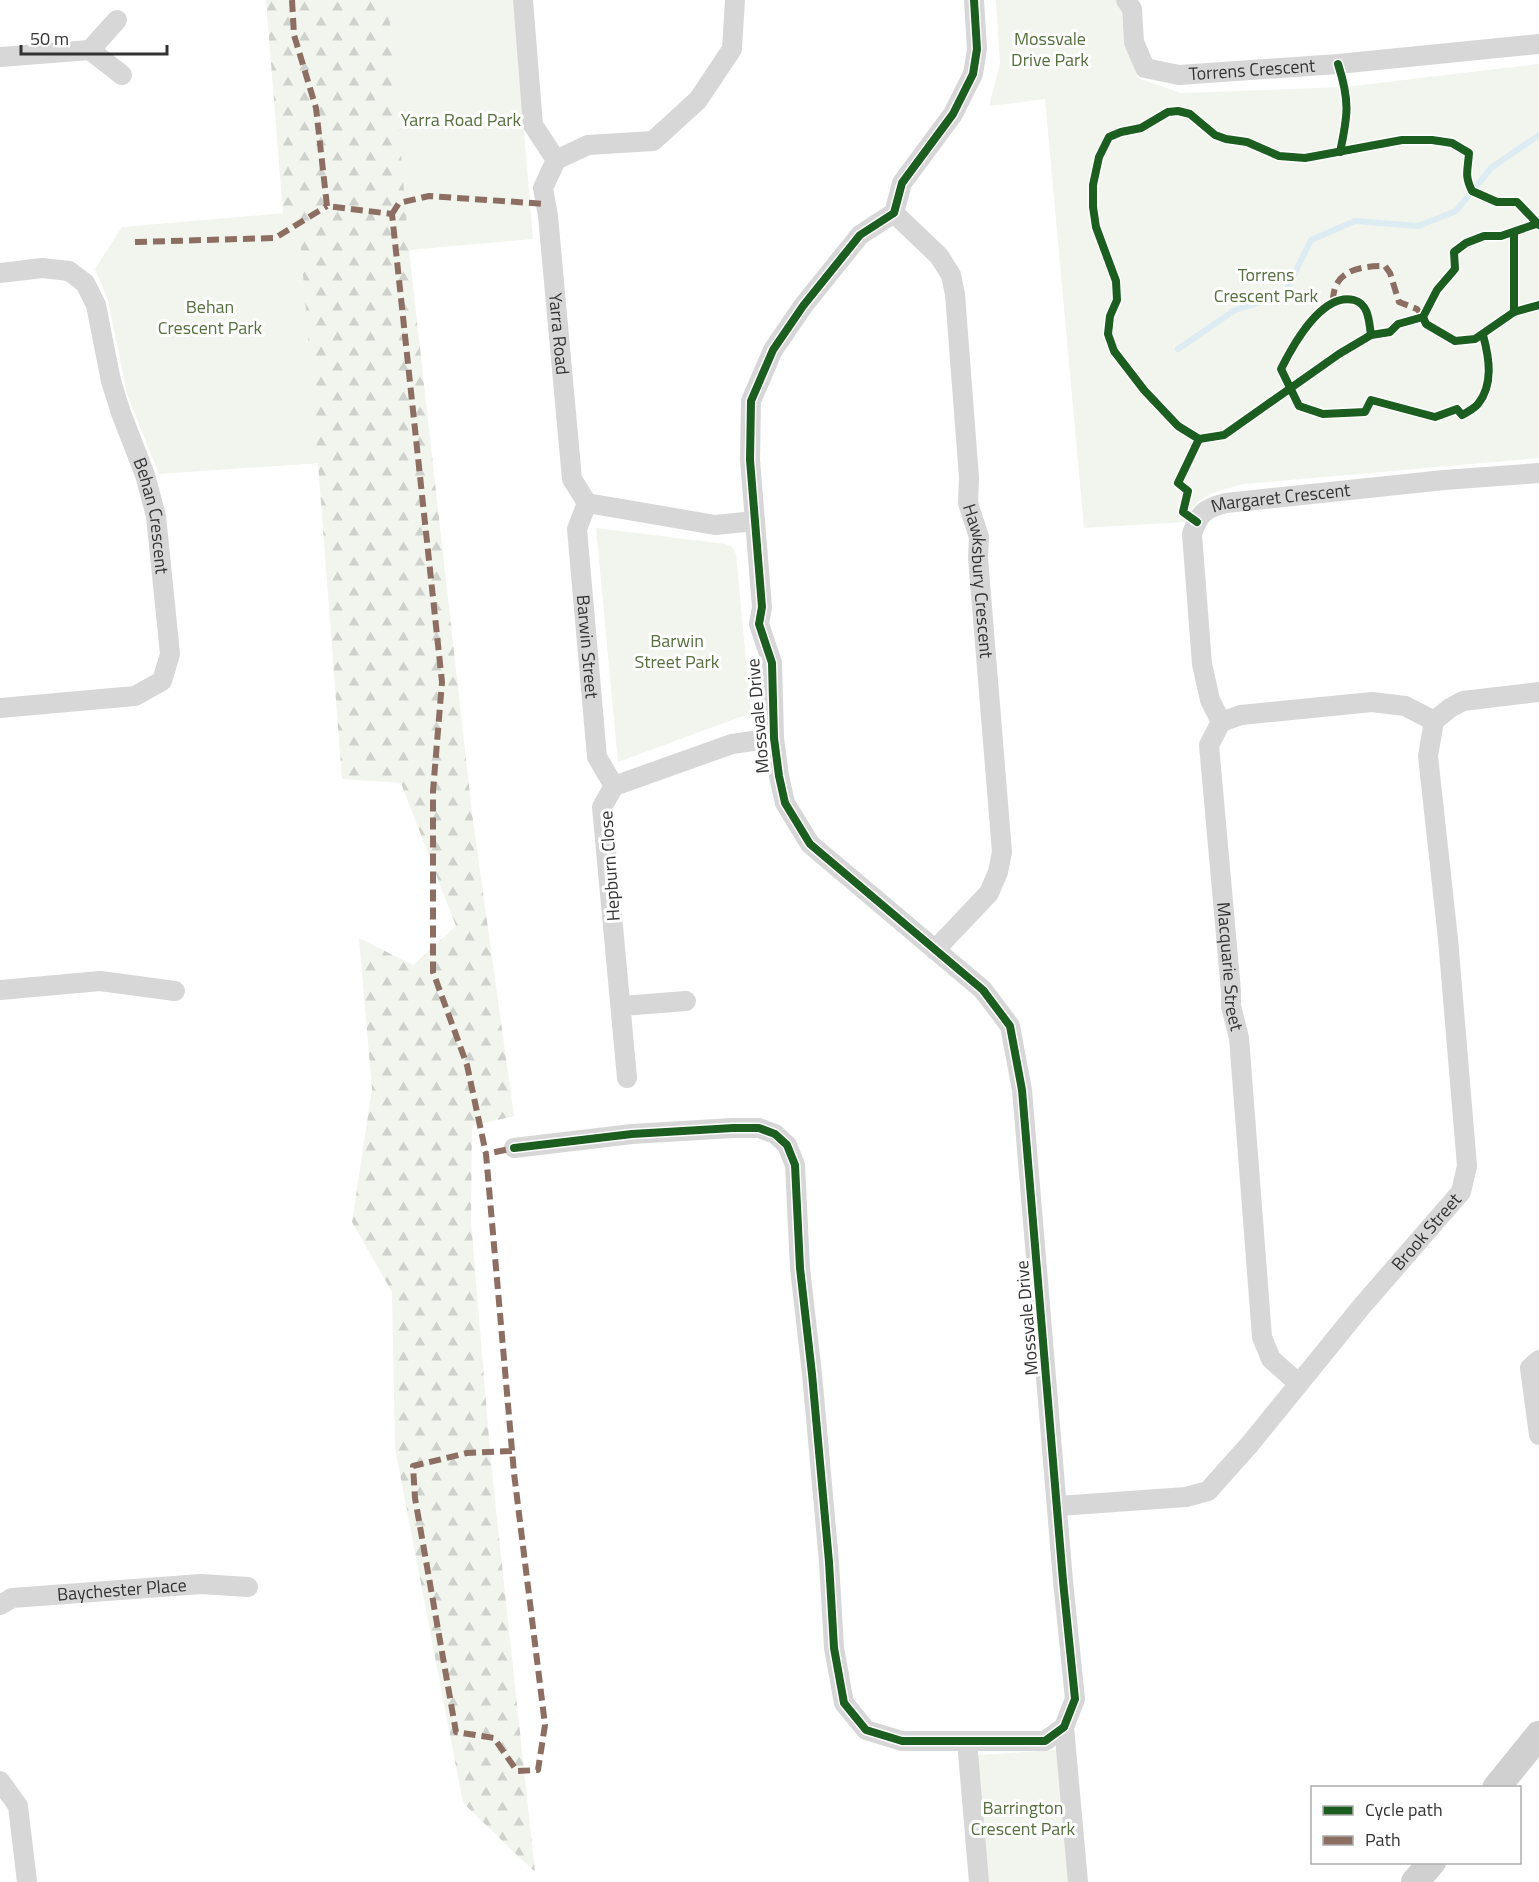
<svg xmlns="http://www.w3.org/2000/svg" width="1539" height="1882" viewBox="0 0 1539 1882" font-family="'Titillium Web',sans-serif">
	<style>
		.forest { fill: url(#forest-firs) }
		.park { fill: #f1f5ed }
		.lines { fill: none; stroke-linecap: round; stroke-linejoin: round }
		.stream { stroke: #ddebf3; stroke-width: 6 }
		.minor { stroke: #d7d7d7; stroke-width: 20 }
		.secondary { stroke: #d0d0d0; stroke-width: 28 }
		.quiet { stroke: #8d6e63; stroke-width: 6; stroke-dasharray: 12 6; stroke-linecap: butt }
		.cycleway-casing { stroke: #fff; stroke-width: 11 }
		.cycleway { stroke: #1b5e20; stroke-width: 8 }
		.labels { text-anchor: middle; stroke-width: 6; stroke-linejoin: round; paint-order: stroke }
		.park-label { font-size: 18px; fill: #56703f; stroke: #fff }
		.street-label { font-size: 18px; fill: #333; stroke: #fff }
	</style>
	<defs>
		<pattern id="forest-firs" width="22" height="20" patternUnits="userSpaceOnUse" patternTransform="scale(1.5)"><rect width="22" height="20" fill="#f1f5ed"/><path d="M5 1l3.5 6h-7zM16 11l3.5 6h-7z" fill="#cfd2cc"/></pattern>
	</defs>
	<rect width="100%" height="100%" fill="#fff"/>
	<path class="forest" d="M266 0H491L406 165 409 250 472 813 514 1116 472 1126 471 1221 491 1463 535 1872 463 1803 395 1448 392 1292 352 1222 372 1089 359 938 413 965 456 926 401 783 342 779 318 463 259 467 212 283 283 214Z"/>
	<g class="park">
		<path d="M388 0H513L533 239 409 250Z"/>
		<path d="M996 0H1120L1125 45 1138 78 1181 93 1345 87 1539 64V458L1243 484C1215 493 1198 492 1185 522L1084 528 1045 99 989 106 1000 64Z"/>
		<path d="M298 212 318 463 159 474 127 394 108 300 95 269 122 227Z"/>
		<path d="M596 528 725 544 732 547 736 554 751 713 618 762Z"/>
		<path d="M1057 1750 1069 1882H988L977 1755Z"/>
	</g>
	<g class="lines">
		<path class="stream" d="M1178 349 1235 310 1284 295 1311 240 1355 221 1418 226 1456 211 1491 168 1539 135"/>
		<g class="minor">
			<path id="s1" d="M523 0 533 125 556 160 543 188 548 216 572 479 587 503 715 525 755 521"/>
			<path id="s2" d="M1126 0 1132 9 1134 42 1145 68 1179 75 1338 64 1539 44"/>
			<path d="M117 20 90 50 122 75"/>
			<path d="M0 57 90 50"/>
			<path d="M556 160 588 145 653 141 698 100 732 49 735 0"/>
			<path id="s3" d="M894 213 939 256 951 275 955 294 969 478 968 503 979 537 978 558 1002 852 998 872 989 893 935 950"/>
			<path id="s4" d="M0 273 42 268 69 271 85 283 96 305 111 381 121 413 145 475 156 516 170 654 162 681 135 696 0 708"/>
			<path id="s5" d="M587 503 577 529 597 757 614 786"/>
			<path d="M1434 721 1450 708 1463 701 1539 692"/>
			<path id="s6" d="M1221 722 1210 700 1202 664 1192 534C1199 513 1205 508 1226 503L1444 480 1539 473"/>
			<path d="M0 990 100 981 175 991"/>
			<path d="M622 1006 686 1001"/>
			<path d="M627 1078 602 807 614 786 732 744 774 738"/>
			<path d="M514 1148 632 1134 733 1128H759L775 1134 787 1145 795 1165 800 1268 812 1374 829 1562 834 1648 844 1703 866 1730 902 1741H1045L1064 1727 1075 1699 1063 1581 1022 1090 1010 1026 983 990 810 844 785 803 779 776 774 738 772 663 759 624 762 607 750 460 751 401 773 350 803 306 860 235 894 213 902 183 953 114 973 74 977 49 974 0"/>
			<path d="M1539 1360 1530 1368 1539 1435"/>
			<path id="s7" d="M1058 1506 1186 1497 1208 1491 1250 1444 1362 1306 1461 1192 1467 1166 1465 1142 1448 939 1428 756 1434 721 1405 706 1372 702 1241 715 1221 722 1209 745 1231 991V1006L1239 1038 1262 1337 1271 1359 1298 1383"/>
			<path id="s8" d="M0 1605 12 1598 201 1584 248 1587"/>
			<path d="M1064 1727 1078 1882"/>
			<path d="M967 1741 979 1882"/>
			<path d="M0 1781 18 1806 27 1882"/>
		</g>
		<g class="secondary">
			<path d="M1496 1788 1539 1735"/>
			<path d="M1415 1882 1432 1862"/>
		</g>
		<g class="quiet">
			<path d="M292 0 294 35 316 108 327 206 392 214 442 682 433 791V972L467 1065 486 1154"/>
			<path d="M392 214 399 203 429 196 546 204"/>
			<path d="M135 242 275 238 327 206"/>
			<path d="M1333 301C1333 270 1360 266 1385 266L1390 273 1399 302 1417 309 1423 317"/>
			<path d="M512 1451 467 1453 413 1466 415 1498 456 1732 494 1738 517 1771 538 1770 545 1725 514 1473 486 1154 514 1148"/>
		</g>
		<defs>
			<g id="cycleway">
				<path d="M1338 64C1350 101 1348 115 1340 152"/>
				<path d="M1514 233V312"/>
				<path d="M1423 317 1426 324 1455 341 1475 339 1514 312 1539 305"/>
				<path d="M1371 335C1369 322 1369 304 1354 300 1322 292 1293 345 1281 369L1299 406 1323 414 1365 412 1371 400 1435 417 1457 409 1462 415C1467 412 1474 409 1478 404 1494 384 1489 357 1483 335"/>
				<path d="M1199 439 1224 435 1339 354 1371 335 1390 332 1398 324 1423 317 1437 290 1455 269 1454 252 1466 243 1484 236H1501L1539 223"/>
				<path d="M1197 522 1183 512 1188 491 1178 483 1199 439 1178 426 1144 390 1114 351 1108 334 1110 316 1117 300 1116 281 1096 227 1093 207V185L1099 157 1109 137 1121 132 1141 128 1168 112 1178 111 1190 114 1215 135 1226 139 1247 142 1279 156 1305 158 1402 140H1432L1452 143 1469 153C1468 170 1464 175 1472 191L1497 202H1517L1539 225"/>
				<path d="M514 1148 632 1134 733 1128H759L775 1134 787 1145 795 1165 800 1268 812 1374 829 1562 834 1648 844 1703 866 1730 902 1741H1045L1064 1727 1075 1699 1063 1581 1022 1090 1010 1026 983 990 810 844 785 803 779 776 774 738 772 663 759 624 762 607 750 460 751 401 773 350 803 306 860 235 894 213 902 183 953 114 973 74 977 49 974 0"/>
			</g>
		</defs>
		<use href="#cycleway" class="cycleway-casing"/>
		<use href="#cycleway" class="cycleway"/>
	</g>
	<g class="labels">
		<g class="park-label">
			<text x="1050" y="45">Mossvale<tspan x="1050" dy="21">Drive Park</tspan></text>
			<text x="461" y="126">Yarra Road Park</text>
			<text x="1266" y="281">Torrens<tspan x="1266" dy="21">Crescent Park</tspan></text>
			<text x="210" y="313">Behan<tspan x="210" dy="21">Crescent Park</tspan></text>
			<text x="677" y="647">Barwin<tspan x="677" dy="21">Street Park</tspan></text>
			<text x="1023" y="1814">Barrington<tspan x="1023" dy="21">Crescent Park</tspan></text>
		</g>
		<g class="street-label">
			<text dy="6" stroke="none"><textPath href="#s2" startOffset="180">Torrens Crescent</textPath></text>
			<text dy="6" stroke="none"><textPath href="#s1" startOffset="345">Yarra Road</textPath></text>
			<text dy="6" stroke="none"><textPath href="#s6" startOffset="296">Margaret Crescent</textPath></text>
			<text dy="6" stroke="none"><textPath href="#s4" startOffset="333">Behan Crescent</textPath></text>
			<text dy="6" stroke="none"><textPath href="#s3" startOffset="393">Hawksbury Crescent</textPath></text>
			<text dy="6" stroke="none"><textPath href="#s5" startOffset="146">Barwin Street</textPath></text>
			<text transform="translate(758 716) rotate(-95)" y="6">Mossvale Drive</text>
			<text transform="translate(610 866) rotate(-94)" y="6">Hepburn Close</text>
			<text dy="6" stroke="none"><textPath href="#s7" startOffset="1484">Macquarie Street</textPath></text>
			<text dy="6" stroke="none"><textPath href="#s7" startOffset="490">Brook Street</textPath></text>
			<text transform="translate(1027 1318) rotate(-95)" y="6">Mossvale Drive</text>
			<text dy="6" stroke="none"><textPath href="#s8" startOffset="124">Baychester Place</textPath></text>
		</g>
	</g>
	<rect x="1311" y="1786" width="210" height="78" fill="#ffffff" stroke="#adadad" stroke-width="1.5"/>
	<rect x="1323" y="1806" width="30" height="9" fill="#1b5e20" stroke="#adadad" stroke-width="1.5"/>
	<text x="1365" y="1816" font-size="18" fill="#333333">Cycle path</text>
	<rect x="1323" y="1836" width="30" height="9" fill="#8d6e63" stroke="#adadad" stroke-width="1.5"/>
	<text x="1365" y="1846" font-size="18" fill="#333333">Path</text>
	<path d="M21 45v9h146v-9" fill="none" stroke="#333333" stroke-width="3"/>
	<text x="30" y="45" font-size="18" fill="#333333" stroke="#ffffff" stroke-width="4.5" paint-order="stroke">50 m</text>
</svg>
